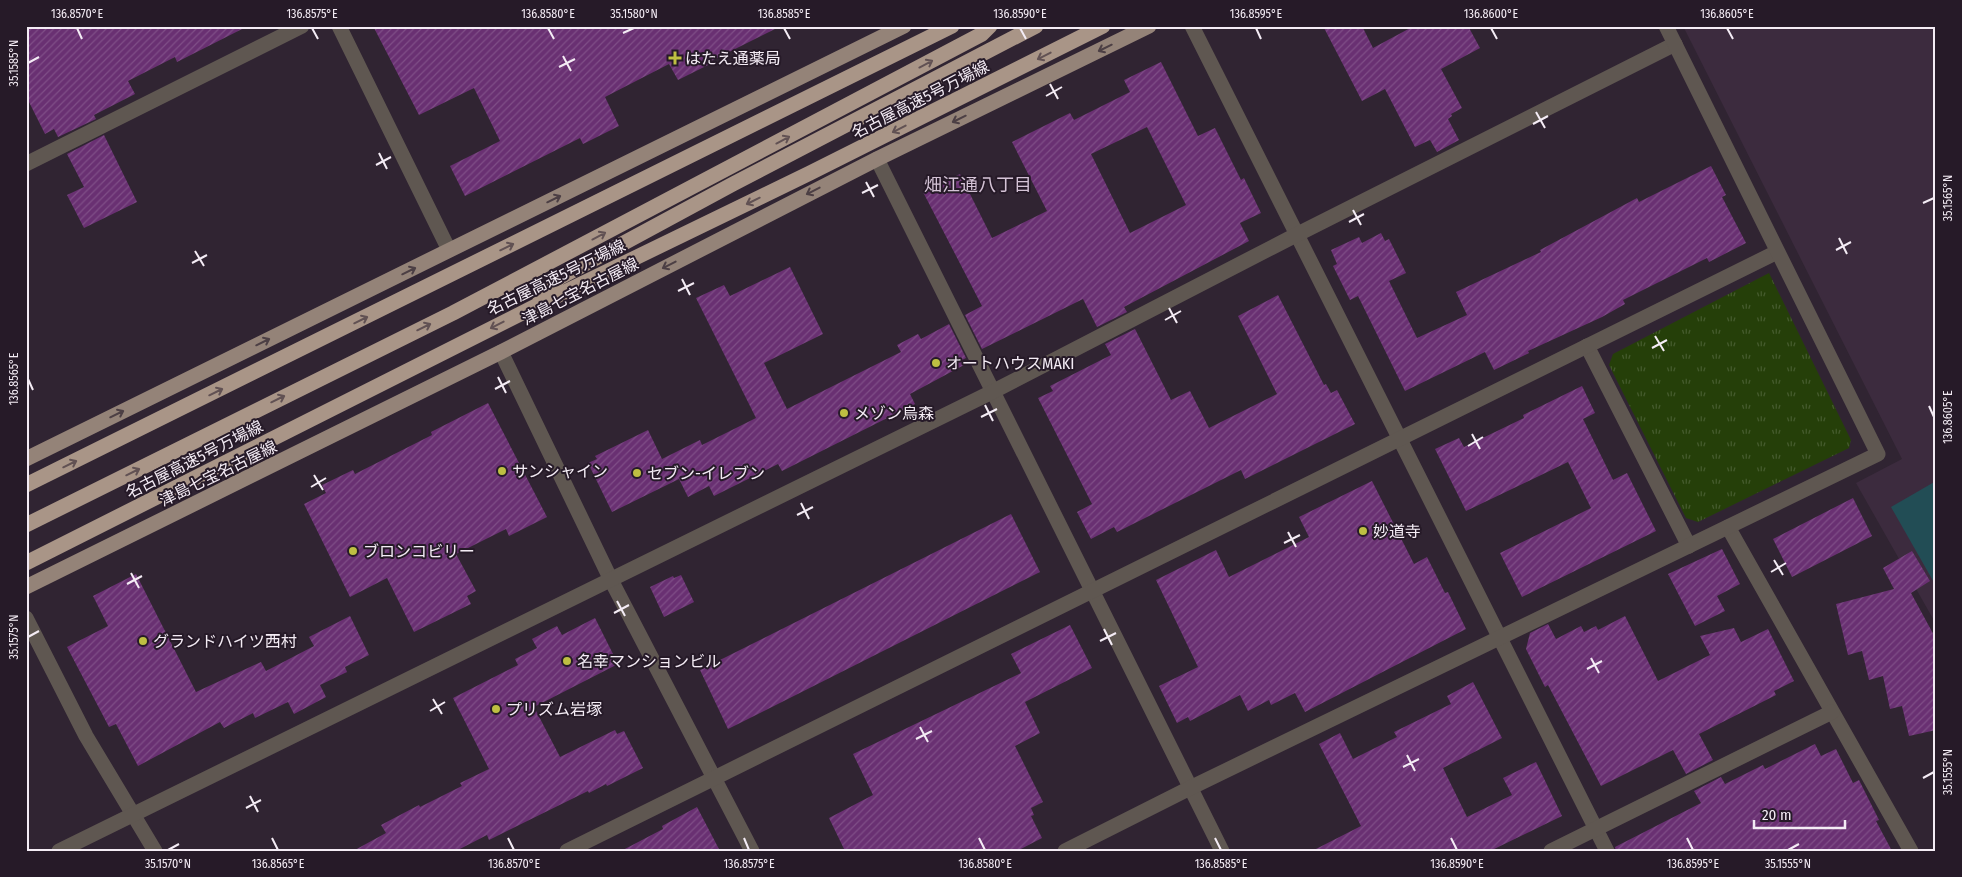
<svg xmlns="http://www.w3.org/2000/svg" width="1962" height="877" viewBox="0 0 1962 877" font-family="'Fira Sans Condensed','Noto Sans JP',sans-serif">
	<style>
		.built { fill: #3c2b3e }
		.park { fill: url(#park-tufts) }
		.water { fill: #224d55 }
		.building { fill: url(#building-hatch); fill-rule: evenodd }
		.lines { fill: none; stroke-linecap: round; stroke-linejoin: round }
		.minor { stroke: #5f5751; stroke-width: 15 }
		.major { stroke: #948378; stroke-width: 15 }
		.highway { stroke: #a99587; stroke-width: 15 }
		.oneway { stroke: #4c3f44 }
		.oneway2 { stroke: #615153 }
		.ticks { fill: none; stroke: #f4ecf5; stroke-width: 2 }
		.poi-dot { fill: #bebf42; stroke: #261a28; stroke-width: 2 }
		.labels { text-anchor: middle; stroke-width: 4; stroke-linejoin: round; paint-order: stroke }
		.poi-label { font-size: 16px; fill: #f4ecf5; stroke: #261a28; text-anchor: start }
		.street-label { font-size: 16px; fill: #f4ecf5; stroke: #261a28 }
		.neighbourhood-label { font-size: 18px; fill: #d4c3d6; stroke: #261a28 }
		.neatline { fill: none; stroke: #f4ecf5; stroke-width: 2 }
		.ticks-label { font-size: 12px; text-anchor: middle; fill: #f4ecf5 }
	</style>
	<defs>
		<pattern id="park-tufts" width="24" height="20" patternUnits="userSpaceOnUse" patternTransform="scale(1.25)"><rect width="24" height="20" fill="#253f09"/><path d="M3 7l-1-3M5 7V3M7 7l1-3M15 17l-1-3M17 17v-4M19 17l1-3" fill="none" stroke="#455b2d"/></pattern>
		<pattern id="building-hatch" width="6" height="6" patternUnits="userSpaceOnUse" patternTransform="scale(1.25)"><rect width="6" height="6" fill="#693072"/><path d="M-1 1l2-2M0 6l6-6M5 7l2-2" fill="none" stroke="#7f4e87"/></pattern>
	</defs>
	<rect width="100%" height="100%" fill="#302432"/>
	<path class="built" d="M1683 26H1936V624L1856 483 1902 459Z"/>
	<path class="park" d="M1769 273 1851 440 1849 448 1698 522 1686 518 1609 365 1613 354Z"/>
	<path class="water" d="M1936 481V586L1891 507Z"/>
	<g class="building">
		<path d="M26 26H248L177 62 175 57 128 81 135 94 94 115 96 119 58 137 54 129 45 134 26 96Z"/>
		<path d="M373 26H781L711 61 712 63 678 80 669 64 605 97 619 126 583 144 580 138 465 196 450 166 500 141 474 88 419 115Z"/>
		<path d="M1323 26H1362L1373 48 1414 26H1468L1480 48 1441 69 1462 108 1451 114 1452 116 1448 119 1459 140 1437 152 1430 140 1415 147 1385 89 1362 101Z"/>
		<path d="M1161 62 1198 136 1215 128 1241 180 1244 178 1261 213 1240 223 1249 241 1124 307 1127 312 1097 327 1083 299 982 349 965 315 982 306 923 192 960 174 992 238 1047 211 1012 142 1070 113 1074 120 1130 92 1124 80ZM1147 127 1186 205 1130 233 1091 154Z"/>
		<path d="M104 135 137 202 84 228 67 195 84 187 67 154Z"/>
		<path d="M1711 166 1726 195 1722 197 1746 243 1709 262 1707 258 1623 300 1625 304 1602 317 1528 351 1529 353 1494 370 1485 352 1405 391 1358 296 1350 300 1333 266 1337 264 1331 250 1359 237 1362 243 1381 233 1385 241 1389 239 1406 273 1389 281 1417 338 1467 315 1456 292 1541 252 1540 250 1637 198 1639 202Z"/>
		<path d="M790 267 823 334 764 363 787 409 901 352 897 345 918 334 921 339 949 324 966 358 962 360 964 365 910 394 915 404 782 471 778 464 714 496 709 486 688 497 679 479 612 512 588 463 597 459 595 456 648 430 662 459 700 440 702 445 756 418 696 298 724 285 730 296Z"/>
		<path d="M1278 295 1324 385 1326 384 1331 393 1337 390 1355 424 1245 479 1241 470 1117 532 1114 527 1091 539 1077 512 1092 504 1038 398 1053 391 1050 386 1111 355 1105 344 1135 329 1171 400 1190 391 1209 428 1277 394 1238 316Z"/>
		<path d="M1582 386 1595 413 1583 419 1613 480 1627 473 1656 531 1522 597 1500 553 1591 508 1568 462 1466 511 1435 449 1459 438 1464 447 1524 418 1523 415Z"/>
		<path d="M488 403 547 517 509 536 506 529 456 554 476 591 467 596 471 604 414 632 387 578 350 597 304 504 326 493 322 485 353 470 355 474 432 435 431 432Z"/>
		<path d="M1372 481 1414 564 1427 557 1445 593 1448 592 1466 629 1305 712 1295 693 1271 705 1269 700 1248 711 1240 695 1190 721 1188 717 1177 723 1159 686 1198 667 1156 580 1216 550 1229 577 1309 537 1299 517Z"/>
		<path d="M1853 498 1872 536 1792 577 1773 539Z"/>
		<path d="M1011 514 1040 572 728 729 700 670Z"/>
		<path d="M1722 549 1740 584 1717 596 1725 611 1695 626 1668 574Z"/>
		<path d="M1912 551 1930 581 1911 593 1936 639V730L1909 736 1902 706 1890 709 1883 676 1869 680 1862 651 1848 655 1836 604 1894 589 1883 568Z"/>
		<path d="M136 574 196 692 261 662 266 671 314 646 309 637 350 616 369 655 345 667 347 672 320 685 326 697 294 714 288 702 255 718 253 713 224 728 220 722 138 766 116 724 109 727 67 647 108 626 93 596Z"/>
		<path d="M681 575 694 602 664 617 650 587 673 576 674 578Z"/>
		<path d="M1625 616 1658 681 1710 655 1700 636 1734 628 1741 642 1768 629 1794 681 1774 691 1776 695 1699 734 1713 760 1686 774 1673 750 1601 786 1548 685 1545 687 1526 649 1530 633 1548 624 1556 639 1581 626 1584 632 1596 626 1598 630Z"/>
		<path d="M595 618 618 664 534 707 560 757 615 730 617 734 624 731 643 768 607 786 606 784 589 793 588 791 489 840 487 835 456 851H353L386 833 381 825 419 805 420 807 462 786 460 783 489 769 453 698 518 665 515 659 537 648 532 639 557 626 562 635Z"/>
		<path d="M1070 625 1092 668 1025 702 1040 733 1015 746 1043 802 1031 808 1034 815 1031 816 1042 838 1017 851H845L829 818 873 795 853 754 1021 673 1011 654Z"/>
		<path d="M1473 682 1502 738 1443 768 1467 817 1512 795 1503 778 1536 762 1562 816 1490 851H1312L1361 826 1319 744 1340 733 1353 759 1397 737 1394 732 1451 704 1447 696Z"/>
		<path d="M1815 744 1821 756 1836 749 1853 783 1859 780 1879 820 1876 821 1892 851H1616L1615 847 1701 803 1694 791 1721 777 1725 784 1763 765 1765 769Z"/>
		<path d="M697 807 720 851H621L663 829 662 826Z"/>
	</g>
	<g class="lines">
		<g class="minor">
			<path d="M339 26 449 250"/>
			<path d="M1192 26 1607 851"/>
			<path d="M877 159 1222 851"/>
			<path d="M26 164 302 26"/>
			<path d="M1587 346 1689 546"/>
			<path d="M501 352 611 580 752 851"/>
			<path d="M1728 527 1911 851"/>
			<path d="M26 618 86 736 155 851"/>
			<path d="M59 851 992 392 1296 235 1675 44"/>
			<path d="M567 851 1777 252"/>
			<path d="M1065 851 1190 788 1878 454 1666 26"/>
			<path d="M1551 851 1832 712"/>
		</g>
		<g class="major">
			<path d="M26 459 904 26"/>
			<path d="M26 587 501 352 877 159 1149 26"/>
		</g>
		<g class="highway">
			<path d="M540 300 559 278 733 184 1036 26"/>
			<path d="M26 485 952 26"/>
			<path d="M26 525 453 313 982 34 990 26"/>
			<path d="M26 563 534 307 810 173 1103 26"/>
		</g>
	</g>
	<defs><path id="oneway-shaft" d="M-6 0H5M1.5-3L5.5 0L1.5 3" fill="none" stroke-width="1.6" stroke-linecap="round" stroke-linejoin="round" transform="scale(1.25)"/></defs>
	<g class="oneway">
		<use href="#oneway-shaft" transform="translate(1105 48) rotate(154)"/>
		<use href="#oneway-shaft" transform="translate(959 119) rotate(154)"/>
		<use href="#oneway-shaft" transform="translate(813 191) rotate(153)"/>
		<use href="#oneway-shaft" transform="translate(554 199) rotate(-26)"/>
		<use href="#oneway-shaft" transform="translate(669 265) rotate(153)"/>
		<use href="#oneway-shaft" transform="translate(409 271) rotate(-26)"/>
		<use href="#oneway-shaft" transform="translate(263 342) rotate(-26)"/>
		<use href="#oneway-shaft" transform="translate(117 414) rotate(-26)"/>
	</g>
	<g class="oneway2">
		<use href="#oneway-shaft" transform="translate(1044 56) rotate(153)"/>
		<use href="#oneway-shaft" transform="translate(926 64) rotate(-28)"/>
		<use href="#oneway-shaft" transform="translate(899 129) rotate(153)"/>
		<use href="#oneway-shaft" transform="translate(783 140) rotate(-28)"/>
		<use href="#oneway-shaft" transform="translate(753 201) rotate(154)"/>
		<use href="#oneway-shaft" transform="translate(599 236) rotate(-28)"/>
		<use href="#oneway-shaft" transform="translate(507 247) rotate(-26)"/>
		<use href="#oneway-shaft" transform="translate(361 320) rotate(-26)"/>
		<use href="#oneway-shaft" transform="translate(497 325) rotate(153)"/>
		<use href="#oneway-shaft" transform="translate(424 327) rotate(-26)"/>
		<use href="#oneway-shaft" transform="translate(216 392) rotate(-26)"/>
		<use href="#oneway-shaft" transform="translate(278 399) rotate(-26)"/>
		<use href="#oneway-shaft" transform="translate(70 464) rotate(-26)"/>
		<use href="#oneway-shaft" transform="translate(133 472) rotate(-26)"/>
	</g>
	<path class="ticks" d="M77 28 82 39M312 28 318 39M548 28 554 39M784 28 790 39M1020 28 1026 39M1256 28 1261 39M1491 28 1497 39M1727 28 1733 39M623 33 634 28M563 56 571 71M28 63 39 57M559 67 575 59M1050 84 1058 99M1046 96 1062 87M1536 112 1545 128M1533 124 1548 116M379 153 387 169M376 165 391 157M866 182 874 197M862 193 878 185M1923 203 1934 198M1353 210 1361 225M1349 222 1364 214M1839 238 1847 254M1836 250 1851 242M195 251 204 266M192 263 207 255M682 279 690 295M678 291 694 283M1169 308 1177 323M1165 320 1181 311M1655 336 1664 351M1652 348 1667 340M498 377 506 393M28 379 33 390M495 389 510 381M985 405 993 421M1929 406 1934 417M981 417 997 409M1472 434 1480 449M1468 446 1483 437M314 475 323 490M311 487 326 478M801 503 809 519M797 515 813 507M1288 532 1296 547M1284 543 1300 535M1774 560 1783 575M1771 572 1786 563M131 573 139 588M127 584 142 576M617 601 625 616M614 613 629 605M1104 629 1112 645M28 637 39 631M1100 641 1116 633M1591 658 1599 673M1587 669 1602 661M433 699 442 714M430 711 445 702M920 727 928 742M916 739 932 731M1407 755 1415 771M1403 767 1419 759M1923 778 1934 772M250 796 258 812M246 808 261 800M272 838 278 850M508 838 514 850M744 838 749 850M979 838 985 850M1215 838 1221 850M1451 838 1457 850M1687 838 1693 850M168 850 179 844M1788 850 1799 844"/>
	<g class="poi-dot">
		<path d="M672.5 50.5h5v5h5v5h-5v5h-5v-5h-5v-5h5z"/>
		<circle cx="936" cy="363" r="5"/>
		<circle cx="844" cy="413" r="5"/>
		<circle cx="502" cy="471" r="5"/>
		<circle cx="637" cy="473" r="5"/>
		<circle cx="1363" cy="531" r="5"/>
		<circle cx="353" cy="551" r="5"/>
		<circle cx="143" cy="641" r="5"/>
		<circle cx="567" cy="661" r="5"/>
		<circle cx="496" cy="709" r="5"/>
	</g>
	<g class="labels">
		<g class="poi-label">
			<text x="685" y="64">はたえ通薬局</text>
			<text x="946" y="369">オートハウスMAKI</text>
			<text x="854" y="419">メゾン烏森</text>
			<text x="512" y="477">サンシャイン</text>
			<text x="647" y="479">セブン-イレブン</text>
			<text x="1373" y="537">妙道寺</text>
			<text x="363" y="557">ブロンコビリー</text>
			<text x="153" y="647">グランドハイツ西村</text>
			<text x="577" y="667">名幸マンションビル</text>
			<text x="506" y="715">プリズム岩塚</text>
		</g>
		<g class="street-label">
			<text transform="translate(920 99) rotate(-27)" y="6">名古屋高速5号万場線</text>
			<text transform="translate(556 277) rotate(-26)" y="6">名古屋高速5号万場線</text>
			<text transform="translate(580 291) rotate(-27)" y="6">津島七宝名古屋線</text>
			<text transform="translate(194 459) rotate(-27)" y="6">名古屋高速5号万場線</text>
			<text transform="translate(218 473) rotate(-26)" y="6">津島七宝名古屋線</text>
		</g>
		<g class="neighbourhood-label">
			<text x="978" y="191">畑江通八丁目</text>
		</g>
	</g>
	<rect width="1962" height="877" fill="none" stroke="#261a28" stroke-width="55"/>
	<path d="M1754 820v8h91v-8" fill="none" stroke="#f4ecf5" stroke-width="2.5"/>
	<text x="1762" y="820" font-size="15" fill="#f4ecf5" stroke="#261a28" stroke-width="4" paint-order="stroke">20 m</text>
	<rect x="28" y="28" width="1906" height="822" class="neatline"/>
	<g class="ticks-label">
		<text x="77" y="18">136.8570°E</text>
		<text x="312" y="18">136.8575°E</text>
		<text x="548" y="18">136.8580°E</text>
		<text x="634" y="18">35.1580°N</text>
		<text x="784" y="18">136.8585°E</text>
		<text x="1020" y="18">136.8590°E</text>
		<text x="1256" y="18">136.8595°E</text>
		<text x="1491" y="18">136.8600°E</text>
		<text x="1727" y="18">136.8605°E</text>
		<text transform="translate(14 63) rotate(-90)" y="4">35.1585°N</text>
		<text transform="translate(1948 198) rotate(-90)" y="4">35.1565°N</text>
		<text transform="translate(14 379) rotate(-90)" y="4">136.8565°E</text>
		<text transform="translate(1948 417) rotate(-90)" y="4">136.8605°E</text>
		<text transform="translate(14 637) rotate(-90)" y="4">35.1575°N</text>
		<text transform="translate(1948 772) rotate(-90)" y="4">35.1555°N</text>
		<text x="168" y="868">35.1570°N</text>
		<text x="278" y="868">136.8565°E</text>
		<text x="514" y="868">136.8570°E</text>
		<text x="749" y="868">136.8575°E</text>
		<text x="985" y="868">136.8580°E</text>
		<text x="1221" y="868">136.8585°E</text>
		<text x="1457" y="868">136.8590°E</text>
		<text x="1693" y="868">136.8595°E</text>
		<text x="1788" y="868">35.1555°N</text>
	</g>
</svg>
